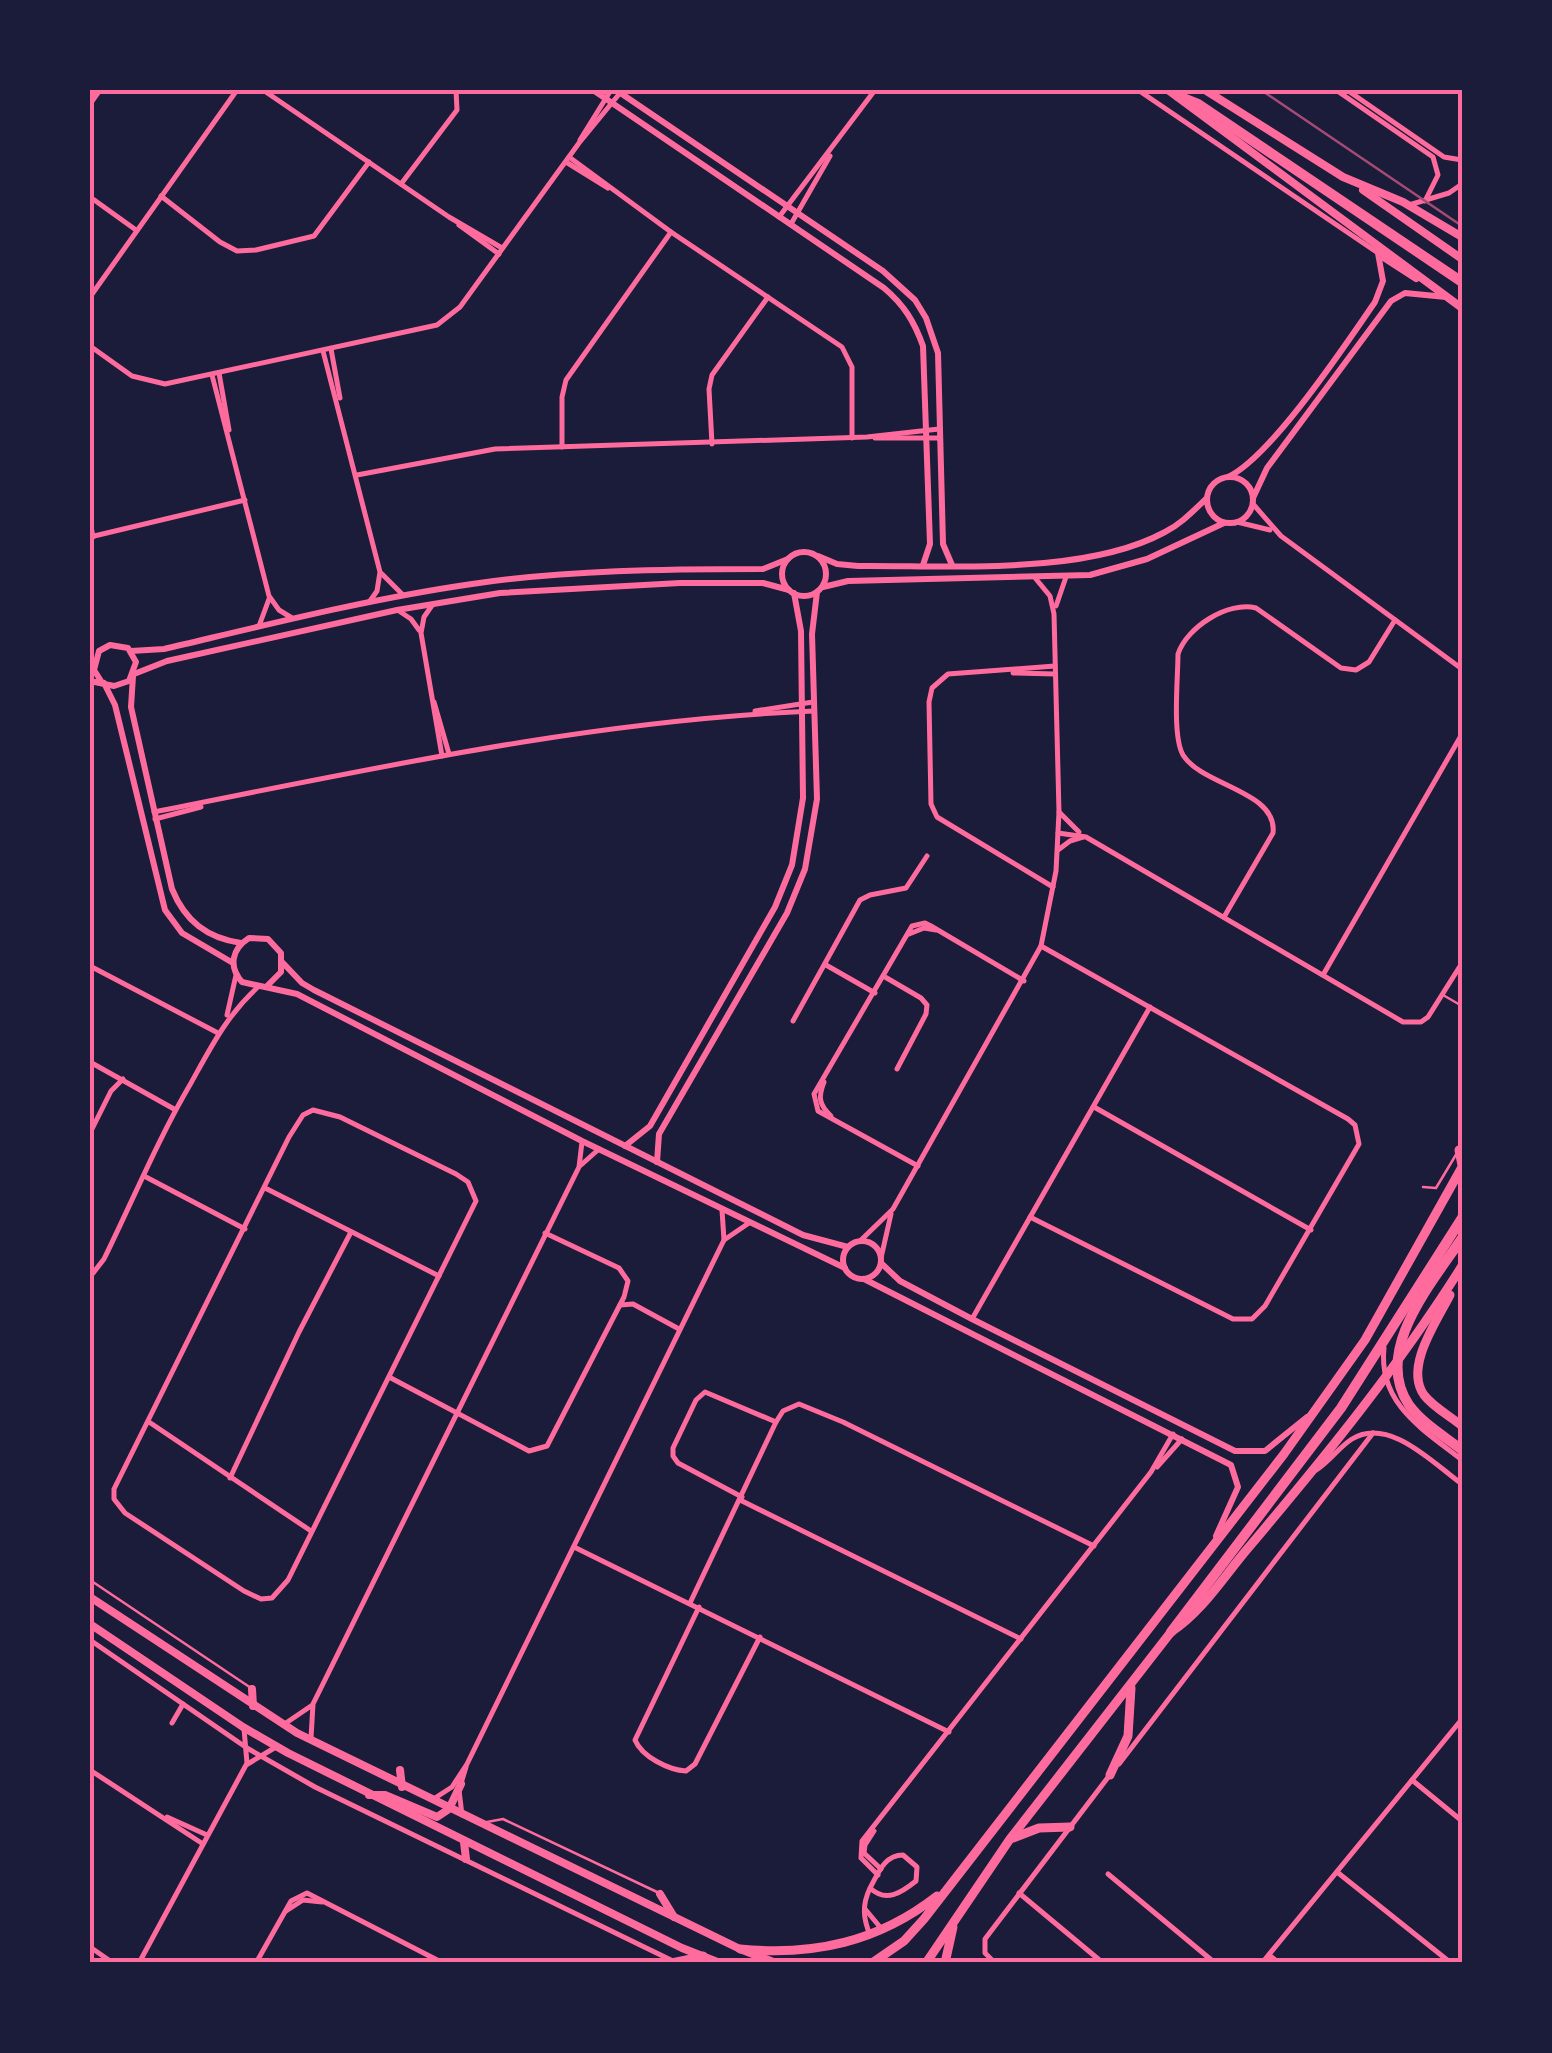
<svg xmlns="http://www.w3.org/2000/svg" width="1552" height="2053" viewBox="0 0 1552 2053" font-family="'Space Grotesk',sans-serif">
	<style>
		.lines { fill: none; stroke-linecap: round; stroke-linejoin: round }
		.service { stroke: #ff6b9d; stroke-width: 2.5 }
		.minor { stroke: #ff6b9d; stroke-width: 5 }
		.tertiary { stroke: #ff6b9d; stroke-width: 6 }
		.secondary { stroke: #ff6b9d; stroke-width: 8 }
		.primary { stroke: #ff6b9d; stroke-width: 9 }
		.motorway { stroke: #ff6b9d; stroke-width: 10 }
		.rail { stroke: #a44b75; stroke-width: 2.5 }
		.neatline { fill: none; stroke: #ff6b9d; stroke-width: 4 }
	</style>
	<rect width="100%" height="100%" fill="#1b1b3a"/>
	<g class="lines">
		<g class="service">
			<path d="M1443 995 1462 1006"/>
			<path d="M1423 1187 1436 1188 1457 1153"/>
			<path d="M90 1580 251 1688"/>
			<path d="M487 1822 503 1819 657 1892"/>
		</g>
		<g class="minor">
			<path d="M263 90 449 217 502 248"/>
			<path d="M1138 90 1378 253"/>
			<path d="M1336 90 1433 157 1438 175 1425 201"/>
			<path d="M1347 90 1444 157 1462 160"/>
			<path d="M90 104 100 90"/>
			<path d="M580 140 611 90"/>
			<path d="M569 157 671 232 842 347 852 367V438"/>
			<path d="M566 162 608 188"/>
			<path d="M401 184 457 110 456 90"/>
			<path d="M161 196 220 242 237 251 256 250 314 236 369 162"/>
			<path d="M90 197 136 230"/>
			<path d="M1409 205 1449 193 1462 184"/>
			<path d="M779 217 875 90"/>
			<path d="M791 224 830 156"/>
			<path d="M459 225 499 254"/>
			<path d="M90 297 237 90"/>
			<path d="M90 346 132 376 165 384 437 325 460 307 579 143 620 93"/>
			<path d="M331 349 340 398"/>
			<path d="M323 351 380 572 377 591 370 601"/>
			<path d="M219 373 229 430"/>
			<path d="M212 375 269 596 279 610 292 618"/>
			<path d="M875 438H939"/>
			<path d="M712 444 709 389 712 375 768 297"/>
			<path d="M562 447V397L566 380 671 232"/>
			<path d="M357 475 495 449 867 437 939 429"/>
			<path d="M1253 504 1281 536 1462 669"/>
			<path d="M90 521 93 537"/>
			<path d="M1237 522 1270 530"/>
			<path d="M90 537 245 500"/>
			<path d="M382 574 402 594"/>
			<path d="M433 604 424 617 421 633 442 756"/>
			<path d="M1056 606 1066 577"/>
			<path d="M399 611 411 619 419 630"/>
			<path d="M259 626 269 599"/>
			<path d="M1013 673 1055 674"/>
			<path d="M434 702 449 754"/>
			<path d="M755 711 813 702"/>
			<path d="M154 812C372 769 591 720 814 711"/>
			<path d="M1059 812 1079 832"/>
			<path d="M155 819 201 807"/>
			<path d="M1058 833 1086 837 1403 1022H1421L1428 1017 1462 963"/>
			<path d="M1058 850 1070 841 1083 837"/>
			<path d="M1053 887 937 817 931 804 929 702 932 688 948 674 1055 666"/>
			<path d="M1224 917 1273 833C1278 791 1202 786 1183 755 1172 736 1178 678 1178 654 1187 627 1228 601 1256 608L1341 668 1356 670 1369 662 1395 620"/>
			<path d="M909 934 924 928 936 930"/>
			<path d="M826 965 875 993"/>
			<path d="M90 966 218 1033"/>
			<path d="M1323 975 1462 734"/>
			<path d="M885 977 921 998 927 1005 926 1014 897 1069"/>
			<path d="M227 1015 236 975"/>
			<path d="M793 1021 860 900 870 895 906 888 927 856"/>
			<path d="M90 1062 174 1109"/>
			<path d="M824 1082C818 1097 819 1105 831 1116"/>
			<path d="M1094 1107 1311 1230"/>
			<path d="M313 1110 340 1117 456 1174 468 1182 476 1201 288 1580 272 1598 261 1599 244 1591 125 1513 114 1499V1489L289 1137 303 1115Z"/>
			<path d="M90 1133 111 1091 123 1079"/>
			<path d="M581 1165 599 1149"/>
			<path d="M918 1166 818 1111 814 1094 912 926 925 923 931 926 1024 981"/>
			<path d="M144 1176 245 1229"/>
			<path d="M265 1188 439 1276"/>
			<path d="M722 1210 724 1240"/>
			<path d="M1030 1217 1233 1319H1252L1265 1306 1359 1144 1355 1125 1348 1119 1041 946"/>
			<path d="M860 1241 893 1209 1041 946 1056 871 1059 812 1054 614 1050 596 1036 579"/>
			<path d="M881 1258 891 1214"/>
			<path d="M90 1277 104 1259C133 1200 158 1139 191 1083 211 1047 227 1015 258 987"/>
			<path d="M620 1305 633 1304 679 1329"/>
			<path d="M972 1319 1150 1007"/>
			<path d="M1384 1348C1378 1404 1424 1430 1462 1460"/>
			<path d="M389 1377 529 1451 547 1446 624 1297 628 1281 619 1268 545 1233"/>
			<path d="M149 1422 311 1531"/>
			<path d="M1157 1467 1182 1439"/>
			<path d="M1316 1470C1329 1462 1338 1448 1352 1439 1389 1416 1434 1464 1462 1484"/>
			<path d="M230 1478 299 1332 351 1232"/>
			<path d="M742 1497 678 1463 673 1456V1448L696 1400 705 1392 776 1422"/>
			<path d="M740 1500 1021 1639"/>
			<path d="M574 1547 949 1732"/>
			<path d="M690 1603 776 1422 783 1411 799 1404 843 1422 1094 1546"/>
			<path d="M699 1607 635 1740C642 1757 669 1770 686 1771L695 1764 760 1637"/>
			<path d="M90 1640 247 1748 315 1787 673 1961"/>
			<path d="M172 1723 183 1704"/>
			<path d="M283 1725 311 1706"/>
			<path d="M244 1729 247 1763"/>
			<path d="M311 1738 313 1704 579 1167 582 1142"/>
			<path d="M1119 1764 1373 1433"/>
			<path d="M90 1770 203 1844"/>
			<path d="M1412 1780 1462 1821"/>
			<path d="M435 1798 452 1787 467 1764 724 1240 749 1223"/>
			<path d="M462 1815 459 1790 466 1767"/>
			<path d="M167 1817 207 1835"/>
			<path d="M874 1831 865 1845 864 1853 881 1869"/>
			<path d="M1337 1872 1451 1963"/>
			<path d="M1108 1874 1215 1963"/>
			<path d="M878 1875 861 1858 862 1841 1151 1472 1173 1434"/>
			<path d="M1019 1893 1103 1963"/>
			<path d="M865 1909 880 1927"/>
			<path d="M286 1911 303 1900 322 1902"/>
			<path d="M870 1935C863 1918 862 1905 870 1888 878 1874 884 1855 903 1855L917 1867 916 1881C901 1893 886 1903 870 1888"/>
			<path d="M90 1947 113 1963"/>
			<path d="M1269 1955 1279 1963"/>
			<path d="M139 1963 246 1765 276 1747"/>
			<path d="M256 1963 291 1901 307 1893 443 1963"/>
			<path d="M995 1963 985 1953V1939L1109 1776"/>
			<path d="M1262 1963 1462 1719"/>
		</g>
		<g class="tertiary">
			<path d="M593 90 884 288C904 305 914 321 923 346L930 544 923 565"/>
			<path d="M616 90 883 271 915 300 926 318 938 353 943 544 952 565"/>
			<circle cx="1230" cy="500" r="23"/>
			<path d="M1228 477C1271 457 1346 344 1375 302L1383 281 1378 253"/>
			<path d="M1253 498 1267 468 1391 301 1405 293 1446 297"/>
			<circle cx="804" cy="574" r="22"/>
			<path d="M818 556 837 564 858 566C949 565 1084 576 1165 532 1181 524 1193 511 1207 498"/>
			<path d="M823 587 848 581 1090 575 1147 559 1224 523"/>
			<path d="M131 651 164 649C266 625 368 599 472 584 567 570 666 569 763 569L788 559"/>
			<path d="M134 674 167 661 397 610 500 593 680 583H763L789 590"/>
			<path d="M133 676 131 707 172 889C185 921 207 938 241 943"/>
			<path d="M90 681 114 686 129 681 136 662 128 648 110 645 99 651 94 670 101 681"/>
			<path d="M104 683 115 705 165 910 182 933 233 963"/>
			<path d="M283 963 302 983 314 990 803 1235 848 1247"/>
			<path d="M267 986 281 972V953L268 939 249 938C232 949 228 966 242 982L297 994 582 1141 845 1268"/>
			<path d="M625 1146 650 1126 775 907 792 865 803 798 801 631 794 593"/>
			<path d="M657 1162 659 1134 787 913 805 869 817 799 812 634 817 592"/>
			<circle cx="862" cy="1260" r="19"/>
			<path d="M881 1263 900 1281 972 1319 1235 1451H1265L1307 1417"/>
			<path d="M864 1279 1231 1465 1238 1487 1216 1536"/>
		</g>
		<g class="secondary">
			<path d="M1168 90 1462 308"/>
			<path d="M1205 90 1343 177 1403 202 1462 237"/>
			<path d="M1363 190 1462 259"/>
			<path d="M1382 256 1416 278"/>
			<path d="M90 1597 297 1733 740 1949 776 1963"/>
			<path d="M90 1624 243 1727 288 1753 682 1948 720 1963"/>
			<path d="M252 1689 253 1706"/>
			<path d="M400 1770 402 1787"/>
			<path d="M369 1795H385L437 1817 449 1809 461 1784"/>
			<path d="M464 1842 466 1859"/>
			<path d="M660 1894 674 1917"/>
			<path d="M674 1962 703 1956"/>
		</g>
		<g class="primary">
			<path d="M1459 1150 1462 1165"/>
			<path d="M1450 1295C1437 1321 1404 1367 1424 1395 1433 1407 1450 1416 1462 1426"/>
			<path d="M1110 1775 1128 1736 1131 1688"/>
			<path d="M1013 1838 1039 1828 1070 1827"/>
			<path d="M740 1949C814 1956 878 1942 937 1896"/>
			<path d="M703 1956 709 1963"/>
			<path d="M872 1963 904 1941 924 1919 1284 1454 1365 1340 1462 1167"/>
			<path d="M926 1963 1010 1839 1171 1632C1203 1611 1224 1576 1249 1547 1325 1457 1399 1366 1462 1266"/>
			<path d="M945 1963 953 1927"/>
		</g>
		<g class="motorway">
			<path d="M1178 96 1198 104 1462 282"/>
			<path d="M1462 1238C1433 1282 1372 1350 1409 1405 1422 1423 1444 1436 1462 1450"/>
			<path d="M1171 1632 1341 1408 1462 1218"/>
		</g>
		<path class="rail" d="M1261 90 1462 226"/>
	</g>
	<rect width="1552" height="2053" fill="none" stroke="#1b1b3a" stroke-width="185"/>
	<rect x="92" y="92" width="1368" height="1868" class="neatline"/>
</svg>
